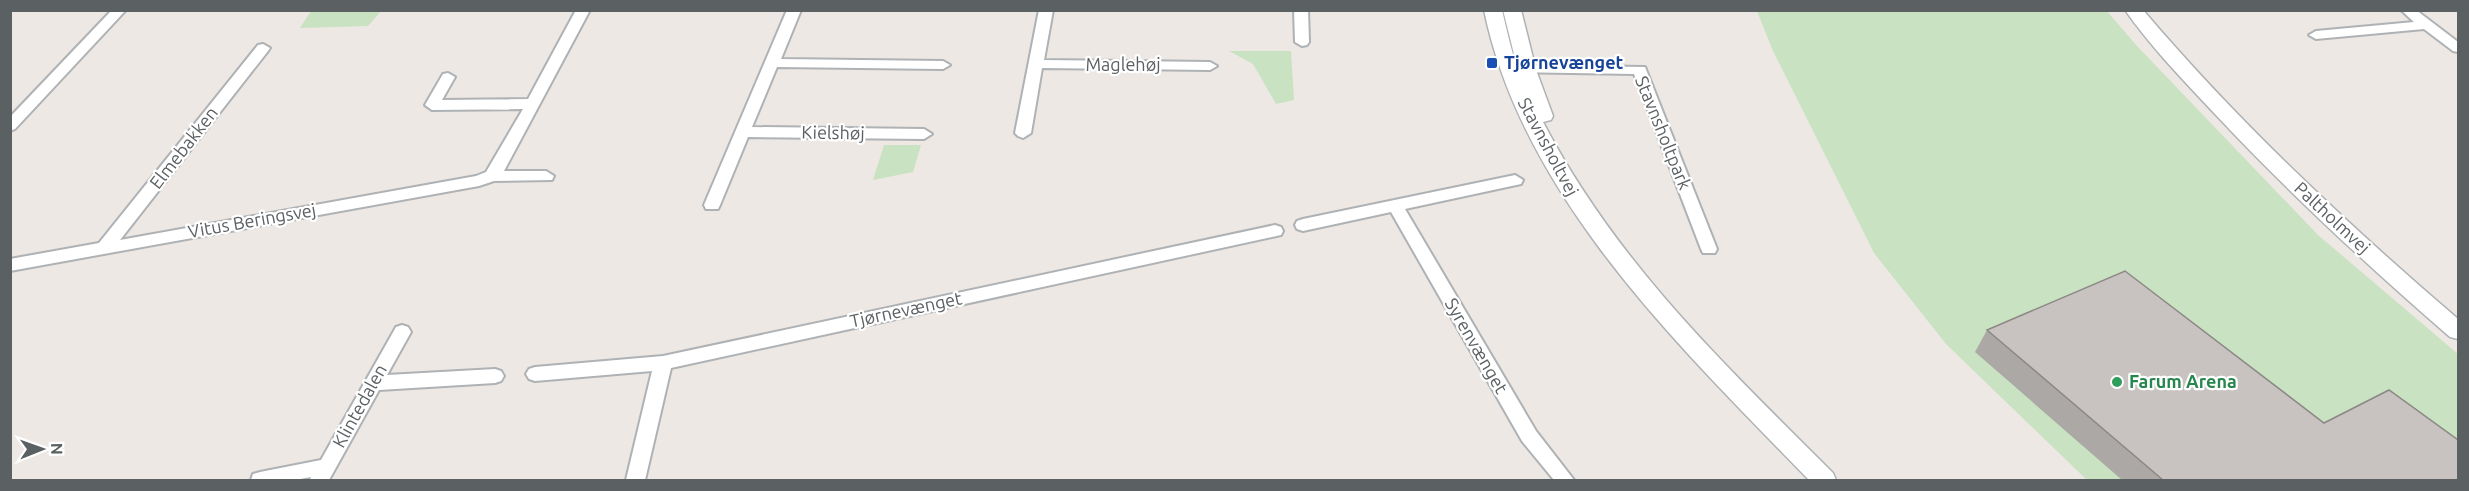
<svg xmlns="http://www.w3.org/2000/svg" width="2469" height="491" viewBox="0 0 2469 491" font-family="Ubuntu,sans-serif">
	<style>
		.green { fill: #c9e2c2 }
		.lines { fill: none; stroke-linecap: round; stroke-linejoin: round }
		.minor-casing { stroke: #afb2b5; stroke-width: 4 }
		.tertiary-casing { stroke: #afb2b5; stroke-width: 3 }
		.minor { fill: #fff; fill-rule: evenodd }
		.tertiary { fill: #fff; fill-rule: evenodd }
		.wall { fill: #aca8a5 }
		.building { fill: #c8c3c0; stroke: #8c8886; stroke-width: 1.5 }
		.transit-dot { fill: #1a4fb4; stroke: #fff; stroke-width: 2 }
		.leisure-dot { fill: #2e9e5b; stroke: #fff; stroke-width: 2 }
		.labels { text-anchor: middle; stroke-width: 4.5; stroke-linejoin: round; paint-order: stroke }
		.transit-label { font-size: 18px; font-weight: bold; fill: #164399; stroke: #fff; text-anchor: start }
		.street-label { font-size: 18px; fill: #5b6063; stroke: #fff }
		.leisure-label { font-size: 18px; font-weight: bold; fill: #27864d; stroke: #fff; text-anchor: start }
	</style>
	<rect width="100%" height="100%" fill="#ede8e3"/>
	<g class="green">
		<path d="M311 11V10L381 11 368 26 300 28Z"/>
		<path d="M1757 11H2107L2137 46 2318 235 2458 354V480H2087L1946 344 1874 253 1773 51Z"/>
		<path d="M1229 51H1291L1294 100 1276 104 1253 64Z"/>
		<path d="M884 145H921L913 172 873 180Z"/>
	</g>
	<g class="lines">
		<defs>
			<g id="minor">
				<path d="M112 10H126L15 129 10 131V117Z"/>
				<path d="M576 10H590L504 171H546L554 176 552 180 494 181 479 186 10 271V259L99 243 258 45 263 44 270 48 268 51 120 240 476 176 486 172 523 109 432 110 425 105 443 74 448 73 455 77 442 100 528 99Z"/>
				<path d="M787 10H801L781 59 943 61 950 65 943 69 777 67 752 127 924 129 932 134 924 139 748 137 720 205 718 209H706L704 205Z"/>
				<path d="M1039 10H1053L1044 60 1210 62 1217 66 1210 70 1042 68 1031 133 1023 138 1018 136 1015 133Z"/>
				<path d="M1294 10H1308L1309 42 1307 45 1302 46 1295 42Z"/>
				<path d="M2401 10H2416L2458 42V52L2453 51 2424 29 2316 39 2309 35 2316 31 2414 22Z"/>
				<path d="M1515 65 1645 67 1717 249 1715 253H1703L1701 249 1634 74 1510 72 1508 69 1510 66Z"/>
				<path d="M1515 175 1523 180 1521 184 1405 209 1536 431 1574 480H1554L1522 441 1391 212 1303 231 1297 229 1295 225 1297 221 1303 219Z"/>
				<path d="M1275 225 1281 227 1283 231 1281 235 671 368 645 480H626L652 371 535 381 529 379 526 374 529 369 535 367 663 356Z"/>
				<path d="M402 325 408 327 411 332 387 375 495 369 501 371 504 376 501 381 495 383 379 390 329 480H310L311 477 295 480H251L253 474 260 472 321 460 396 327Z"/>
			</g>
			<g id="tertiary">
				<path d="M1484 10H1502C1507 32 1512 53 1519 74L1503 10H1521L1536 70 1553 116 1551 120 1543 122C1616 262 1722 362 1833 473L1836 480H1809C1681 348 1523 198 1484 10Z"/>
				<path d="M2125 10H2143C2239 123 2346 223 2458 319V339L2450 337C2368 266 2289 193 2215 114 2184 81 2151 47 2125 10Z"/>
			</g>
		</defs>
		<use href="#minor" class="minor-casing"/>
		<use href="#tertiary" class="tertiary-casing"/>
		<use href="#minor" class="minor"/>
		<use href="#tertiary" class="tertiary"/>
	</g>
	<path class="wall" d="M1987 330 2324 423 2458 480H2122L1975 352Z"/>
	<path class="building" d="M2125 271 2324 423 2389 390 2458 440V480H2163L1987 330Z"/>
	<rect class="transit-dot" x="1486" y="57" width="12" height="12" rx="3"/>
	<circle class="leisure-dot" cx="2117" cy="382" r="6"/>
	<g class="labels">
		<g class="transit-label">
			<text x="1504" y="69">Tjørnevænget</text>
		</g>
		<g class="street-label">
			<text x="1123" y="71">Maglehøj</text>
			<text transform="translate(833 133) rotate(1)" y="6">Kielshøj</text>
			<text transform="translate(1663 133) rotate(68)" y="6">Stavnsholtpark</text>
			<text transform="translate(1548 147) rotate(62)" y="6">Stavnsholtvej</text>
			<text transform="translate(184 148) rotate(-52)" y="6">Elmebakken</text>
			<text transform="translate(2332 218) rotate(43)" y="6">Paltholmvej</text>
			<text transform="translate(252 221) rotate(-10)" y="6">Vitus Beringsvej</text>
			<text transform="translate(906 310) rotate(-12)" y="6">Tjørnevænget</text>
			<text transform="translate(1476 346) rotate(60)" y="6">Syrenvænget</text>
			<text transform="translate(360 406) rotate(-61)" y="6">Klintedalen</text>
		</g>
		<g class="leisure-label">
			<text x="2129" y="388">Farum Arena</text>
		</g>
	</g>
	<rect width="2469" height="491" fill="none" stroke="#5b6063" stroke-width="24"/>
	<g transform="translate(42 449) rotate(89)" stroke="#ffffff" stroke-width="4.5" paint-order="stroke">
	<path d="M0-4.5L10 22L0 15L-10 22Z" fill="#5b6063"/>
	<text y="-9" font-size="16" font-weight="bold" text-anchor="middle" fill="#5b6063">N</text>
	</g>
</svg>
